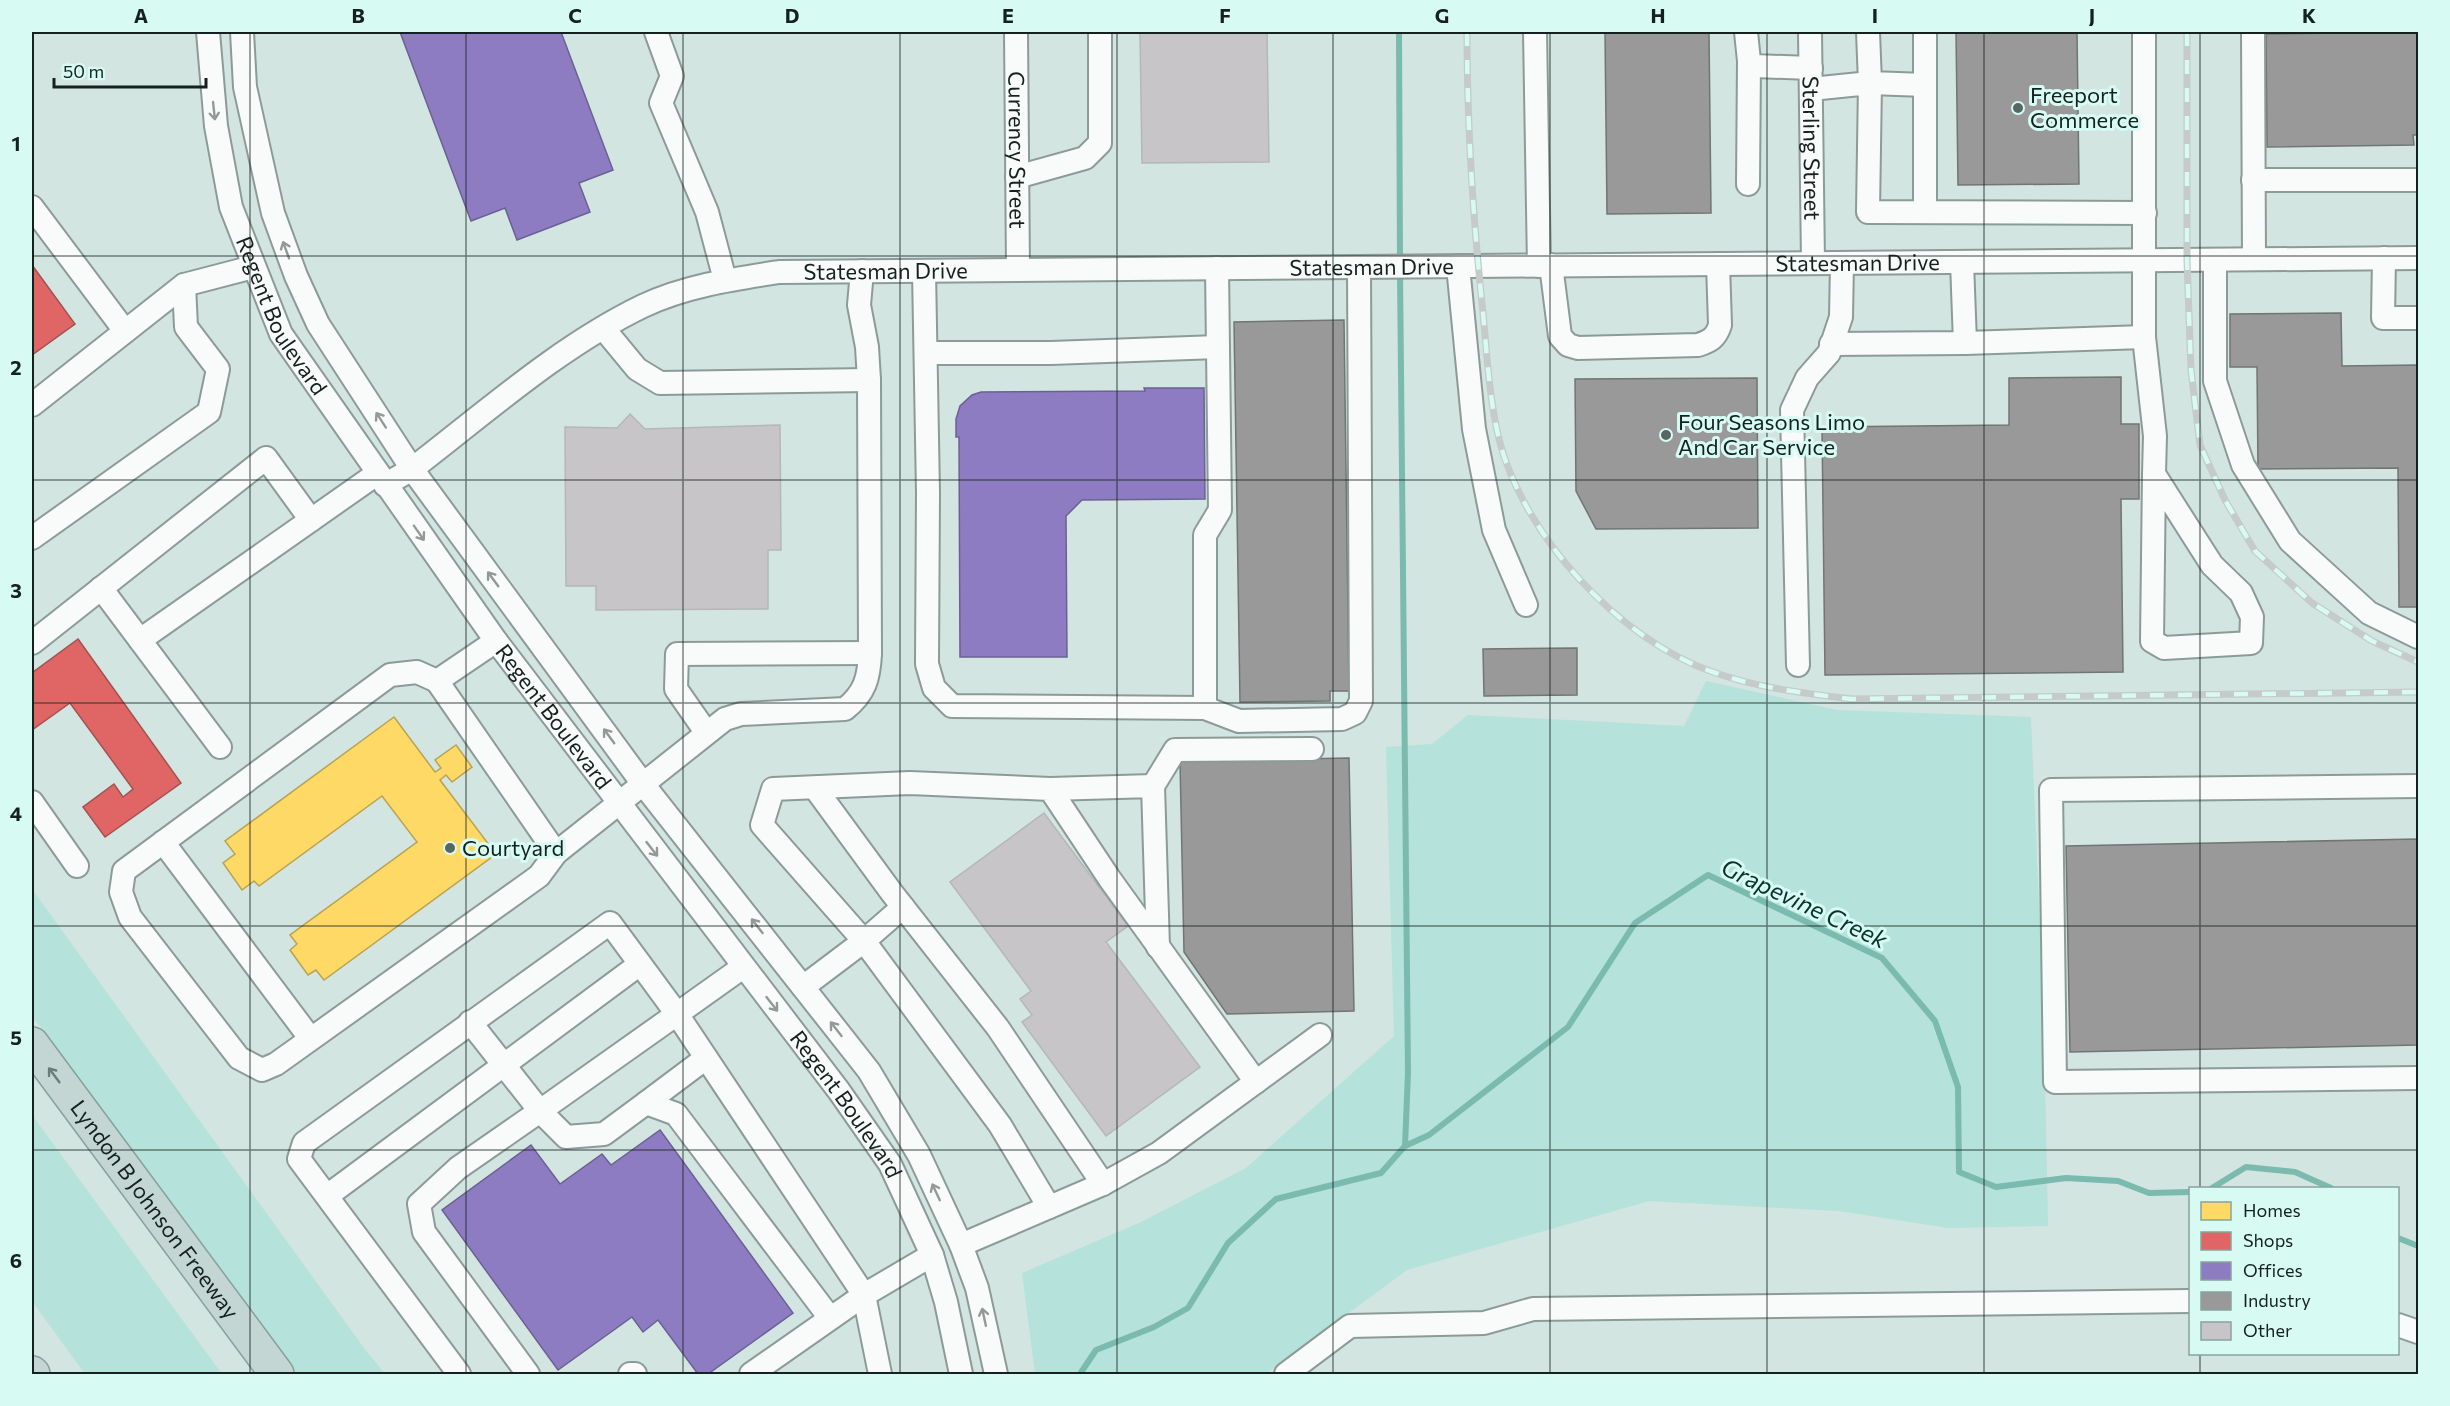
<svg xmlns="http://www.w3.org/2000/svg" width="2450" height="1406" viewBox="0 0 2450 1406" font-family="Commissioner,sans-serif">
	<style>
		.green { fill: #b5e2da }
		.homes { fill: #ffd966; stroke: #b9a251; stroke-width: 1.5 }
		.shops { fill: #e06666; stroke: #a35151; stroke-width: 1.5 }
		.offices { fill: #8e7cc3; stroke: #6a6192; stroke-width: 1.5 }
		.industry { fill: #999; stroke: #717574; stroke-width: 1.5 }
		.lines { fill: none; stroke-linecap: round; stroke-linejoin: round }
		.stream { stroke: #7abaaf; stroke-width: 6 }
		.building { fill: #c8c5c9; stroke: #b4b7b8; stroke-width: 1.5 }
		.minor-casing { stroke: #8c9b98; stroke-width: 26 }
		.highway-casing { stroke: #86a19d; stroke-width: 36 }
		.minor { stroke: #f8fbfa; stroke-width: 22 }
		.highway { stroke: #c3d6d3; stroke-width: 33 }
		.rail-casing { stroke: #c5cbc9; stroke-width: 7 }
		.rail { stroke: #d7faf3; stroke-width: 4.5; stroke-dasharray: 14; stroke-linecap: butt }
		.oneway { stroke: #929997 }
		.oneway2 { stroke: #6c7c79 }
		.grid { fill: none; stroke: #15211f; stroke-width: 1.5; stroke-opacity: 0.55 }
		.poi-dot { fill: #576663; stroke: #d7faf3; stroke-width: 2 }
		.labels { text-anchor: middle; stroke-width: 6; stroke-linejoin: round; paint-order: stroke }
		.poi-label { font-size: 22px; fill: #15211f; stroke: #d7faf3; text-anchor: start }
		.street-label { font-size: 22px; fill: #15211f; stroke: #d7faf3 }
		.water-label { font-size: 24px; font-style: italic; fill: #09322d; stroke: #d7faf3 }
		.neatline { fill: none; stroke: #15211f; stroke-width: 2 }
		.grid-label { font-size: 20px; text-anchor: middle; font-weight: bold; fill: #15211f }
	</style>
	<rect width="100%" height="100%" fill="#d2e5e1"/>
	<g class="green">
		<path d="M1706 681 1837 710 2031 717 2044 1025 2048 1226 1948 1228 1839 1211 1649 1201 1407 1270 1266 1374H1035L1022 1273 1141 1222 1246 1168 1394 1036 1386 747 1432 744 1468 715 1684 726Z"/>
		<path d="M32 889 364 1348 385 1374H297L32 1016Z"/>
		<path d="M32 1115 222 1374H85L32 1301Z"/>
	</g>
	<path class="homes" d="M394 717 435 772 441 768 435 760 456 745 472 767 452 782 446 775 440 780 496 854 324 980 316 970 308 975 290 950 297 944 290 935 417 842 382 796 259 886 254 881 242 890 223 863 235 854 225 841Z"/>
	<g class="shops">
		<path d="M32 265 75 324 32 355Z"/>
		<path d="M78 639 181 783 105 837 83 807 114 784 123 797 133 789 70 703 32 730V673Z"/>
	</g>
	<g class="offices">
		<path d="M400 32H561L613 170 579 183 590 212 517 240 505 208 471 221Z"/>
		<path d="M1144 388H1204L1205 499 1082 500 1066 516 1067 657H960L959 437H956V419L960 406 972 395 981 392 1145 391Z"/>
		<path d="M660 1130 793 1313 708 1374H698L658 1320 643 1332 632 1317 558 1370 442 1210 531 1145 560 1184 602 1154 611 1165Z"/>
	</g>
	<g class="industry">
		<path d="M1605 32H1709L1711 213 1607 214Z"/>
		<path d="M1956 32H2077L2079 184 1958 185Z"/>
		<path d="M2408 32H2418V135H2413L2414 145 2267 147 2266 34Z"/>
		<path d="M2341 313 2342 366 2418 365V607H2399L2398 468 2258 469 2257 367H2230V314Z"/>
		<path d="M1344 320 1349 691H1330V701L1240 702 1234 322Z"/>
		<path d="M2121 377V424H2139V499H2121L2123 672 1825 675 1822 427 2009 425V378Z"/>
		<path d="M1757 378 1758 528 1596 529 1576 491 1575 379Z"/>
		<path d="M1577 648V695L1484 696 1483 649Z"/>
		<path d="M1349 758 1354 1011 1227 1014 1184 952 1180 761Z"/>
		<path d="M2418 839V1045L2070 1052 2066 846Z"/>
	</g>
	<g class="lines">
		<g class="stream">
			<path d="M1399 32 1400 262"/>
			<path d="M1400 272 1408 1073 1405 1146"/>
			<path d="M2212 1188 2246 1167 2295 1172 2331 1188"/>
			<path d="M2398 1238 2418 1246"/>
			<path d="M1080 1374 1096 1350 1154 1327 1188 1308 1228 1243 1276 1199 1381 1173 1405 1146 1429 1135 1568 1027 1635 923 1708 875 1882 958 1935 1021 1958 1087 1959 1172 1996 1187 2066 1178 2118 1181 2149 1193 2190 1192"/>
		</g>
	</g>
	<g class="building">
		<path d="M1140 32H1267L1269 162 1142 163Z"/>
		<path d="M630 414 645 429 780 425 781 550H768V609L596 610V586H566L565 427 617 428Z"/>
		<path d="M1044 813 1128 926 1106 942 1200 1067 1106 1136 1022 1022 1032 1015 1020 999 1031 991 950 882Z"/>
	</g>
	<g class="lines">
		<defs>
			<g id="minor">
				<path id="s1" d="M208 32 216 126 231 207 281 334 496 641 839 1091 890 1164 932 1255 946 1302 961 1374"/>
				<path d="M242 32 245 87 273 213 296 276 318 324 412 469 643 784 869 1071 919 1155 961 1245 977 1288 996 1374"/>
				<path d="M656 32 672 76 661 103 707 212 725 280"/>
				<path id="s2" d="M1016 32 1018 270"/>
				<path d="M1535 32 1539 266"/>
				<path d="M1746 32 1749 61 1754 66 1811 68"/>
				<path id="s3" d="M1810 32 1813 263"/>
				<path d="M1868 32 1870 83 1925 85"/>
				<path d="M1925 32V212"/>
				<path d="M2144 32V337L2155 436 2154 474 2212 565 2241 593 2252 617 2251 643 2164 648 2152 641 2154 474"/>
				<path d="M2253 32 2254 259"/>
				<path d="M1811 89 1870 83 1868 212 2145 213"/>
				<path d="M1017 177 1085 158 1100 143V32"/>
				<path d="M2253 180H2418"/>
				<path d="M1748 184 1749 61"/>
				<path d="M32 207 125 331"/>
				<path d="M2384 258 2383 318H2418"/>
				<path d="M2215 260V381L2243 465 2290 541 2369 613 2418 637"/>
				<path d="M1962 262 1965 343"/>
				<path d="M1551 265 1560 336 1568 345 1578 348 1698 345C1710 341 1716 338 1720 325L1718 264"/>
				<path d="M1458 266 1474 429 1494 530 1526 605"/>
				<path d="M924 271 928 493 927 664 934 688 952 706 1205 708V535L1220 510 1217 268"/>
				<path d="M604 329 637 369 660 383 869 380"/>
				<path d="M1831 344 1965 343 2144 337"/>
				<path d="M927 353H1051L1218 347"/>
				<path d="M32 405 184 285 253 267"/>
				<path id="s4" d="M385 485 412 469C485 413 560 346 643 306 685 286 733 279 779 272L2418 258"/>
				<path d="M32 538 209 412 218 369 186 327 184 285"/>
				<path d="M101 588 220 747"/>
				<path d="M140 640 378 473"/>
				<path d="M496 641 437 681 417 672 390 675 124 871 121 892 130 917 239 1058 262 1070 276 1064 539 876 556 853 725 719 741 714 845 709C865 693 869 678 870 653L869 380 867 347 859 305 862 271"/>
				<path d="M32 643 266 458 311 520"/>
				<path d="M1798 665 1792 410 1807 378 1829 353 1841 317 1842 263"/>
				<path d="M437 681 556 853"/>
				<path d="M1205 708 1239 721 1342 719 1355 713 1361 701 1359 267"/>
				<path d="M706 732 676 689 677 654 870 653"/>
				<path d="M1153 786 1175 750 1312 749"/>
				<path d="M2418 786 2051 790 2055 1082 2418 1078"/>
				<path d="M815 788 892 893 998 1028 1103 1184"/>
				<path d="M1050 789 1153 786 1158 947"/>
				<path d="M32 802 77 866"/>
				<path d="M163 842 310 1038"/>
				<path d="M903 907 864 941 1000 1125 1049 1207"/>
				<path d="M803 987 864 941 762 825 773 789 910 783 1050 789 1109 878 1256 1082"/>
				<path d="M470 1022 540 1111 677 1014 864 1295 751 1374"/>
				<path d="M646 1103 706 1058"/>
				<path d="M327 1196 640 964"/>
				<path d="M961 1245 1103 1184 1159 1153 1320 1035"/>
				<path d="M2398 1325 2418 1332"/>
				<path d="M459 1374 299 1159 304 1143 610 923 677 1014 743 967"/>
				<path d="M528 1374 424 1232 419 1204 458 1168 540 1111 566 1137 604 1134 646 1103 676 1114 830 1318"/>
				<path d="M630 1374H635"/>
				<path d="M880 1374 864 1295 932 1255"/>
				<path d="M1286 1374 1350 1326 1484 1323 1533 1309 2190 1301"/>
			</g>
			<g id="highway">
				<path id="s5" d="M32 1044 277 1374"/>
				<path d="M32 1373 33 1374"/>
			</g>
		</defs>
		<use href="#minor" class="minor-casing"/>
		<use href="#highway" class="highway-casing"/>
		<use href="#minor" class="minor"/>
		<use href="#highway" class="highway"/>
		<defs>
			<g id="rail">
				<path d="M1467 32C1467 126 1473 219 1483 313 1487 355 1489 397 1499 439 1523 535 1619 640 1713 672 1757 688 1804 693 1851 699L2418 692"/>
				<path d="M2187 32V260L2191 370 2200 445 2225 500 2255 551 2312 603 2372 641 2418 662"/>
			</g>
		</defs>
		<use href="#rail" class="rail-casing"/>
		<use href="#rail" class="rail"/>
	</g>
	<defs><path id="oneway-shaft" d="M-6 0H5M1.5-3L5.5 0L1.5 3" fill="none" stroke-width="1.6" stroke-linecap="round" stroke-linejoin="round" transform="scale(1.5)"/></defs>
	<g class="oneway">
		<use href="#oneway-shaft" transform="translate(214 111) rotate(84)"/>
		<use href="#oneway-shaft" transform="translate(286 250) rotate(-110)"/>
		<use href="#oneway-shaft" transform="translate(381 420) rotate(-123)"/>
		<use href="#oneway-shaft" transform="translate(419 533) rotate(55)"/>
		<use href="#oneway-shaft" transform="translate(493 579) rotate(-126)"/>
		<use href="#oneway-shaft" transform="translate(609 736) rotate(-126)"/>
		<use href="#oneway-shaft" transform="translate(652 849) rotate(52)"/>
		<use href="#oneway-shaft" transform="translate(757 926) rotate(-128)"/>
		<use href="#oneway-shaft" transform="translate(772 1004) rotate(52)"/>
		<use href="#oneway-shaft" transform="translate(836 1029) rotate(-128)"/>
		<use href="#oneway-shaft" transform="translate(936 1192) rotate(-115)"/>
		<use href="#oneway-shaft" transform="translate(984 1317) rotate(-102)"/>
	</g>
	<use class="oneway2" href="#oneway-shaft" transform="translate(54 1075) rotate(-127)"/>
	<path class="grid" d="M250 32V1374M466 32V1374M683 32V1374M900 32V1374M1117 32V1374M1333 32V1374M1550 32V1374M1767 32V1374M1984 32V1374M2200 32V1188M32 256H2418M32 480H2418M32 703H2418M32 926H2418M32 1150H2418M2200 1354V1374"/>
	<g class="poi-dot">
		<circle cx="2018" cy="108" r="6"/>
		<circle cx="1666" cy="435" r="6"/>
		<circle cx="450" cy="848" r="6"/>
	</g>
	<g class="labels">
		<g class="poi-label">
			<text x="2030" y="103">Freeport<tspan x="2030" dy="25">Commerce</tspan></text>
			<text x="1678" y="430">Four Seasons Limo<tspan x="1678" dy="25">And Car Service</tspan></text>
			<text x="462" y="856">Courtyard</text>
		</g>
		<g class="street-label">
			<text dy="8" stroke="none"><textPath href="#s3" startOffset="116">Sterling Street</textPath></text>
			<text dy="8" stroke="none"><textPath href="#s2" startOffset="118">Currency Street</textPath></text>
			<text dy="8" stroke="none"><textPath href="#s4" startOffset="1534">Statesman Drive</textPath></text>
			<text dy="8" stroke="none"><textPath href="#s4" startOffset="1048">Statesman Drive</textPath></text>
			<text dy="8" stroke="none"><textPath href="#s4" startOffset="562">Statesman Drive</textPath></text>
			<text dy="8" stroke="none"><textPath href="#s1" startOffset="297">Regent Boulevard</textPath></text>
			<text dy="8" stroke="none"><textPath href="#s1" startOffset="783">Regent Boulevard</textPath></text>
			<text dy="8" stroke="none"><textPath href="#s1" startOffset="1269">Regent Boulevard</textPath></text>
			<text dy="8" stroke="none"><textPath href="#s5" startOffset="206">Lyndon B Johnson Freeway</textPath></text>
		</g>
		<g class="water-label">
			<text transform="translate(1804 904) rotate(25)" y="8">Grapevine Creek</text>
		</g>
	</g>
	<rect width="2450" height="1406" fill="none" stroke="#d7faf3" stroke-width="66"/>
	<rect x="2189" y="1187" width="210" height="168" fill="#d7faf3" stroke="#89a39e" stroke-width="1.5"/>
	<rect x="2201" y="1202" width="30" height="18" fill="#ffd966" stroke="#89a39e" stroke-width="1.5"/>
	<text x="2243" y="1217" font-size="18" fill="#15211f">Homes</text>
	<rect x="2201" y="1232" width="30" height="18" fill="#e06666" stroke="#89a39e" stroke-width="1.5"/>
	<text x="2243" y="1247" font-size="18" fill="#15211f">Shops</text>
	<rect x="2201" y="1262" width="30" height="18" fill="#8e7cc3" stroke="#89a39e" stroke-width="1.5"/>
	<text x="2243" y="1277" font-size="18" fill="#15211f">Offices</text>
	<rect x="2201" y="1292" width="30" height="18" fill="#999999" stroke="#89a39e" stroke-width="1.5"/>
	<text x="2243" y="1307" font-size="18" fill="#15211f">Industry</text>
	<rect x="2201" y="1322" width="30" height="18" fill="#c8c5c9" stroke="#89a39e" stroke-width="1.5"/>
	<text x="2243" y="1337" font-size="18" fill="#15211f">Other</text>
	<path d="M54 78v9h152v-9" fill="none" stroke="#15211f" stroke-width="3"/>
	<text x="63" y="78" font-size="18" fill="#15211f" stroke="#d7faf3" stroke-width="4.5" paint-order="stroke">50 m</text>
	<rect x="33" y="33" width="2384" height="1340" class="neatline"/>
	<g class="grid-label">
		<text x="141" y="23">A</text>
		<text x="358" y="23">B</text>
		<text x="575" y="23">C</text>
		<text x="792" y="23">D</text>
		<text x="1008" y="23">E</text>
		<text x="1225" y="23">F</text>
		<text x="1442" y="23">G</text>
		<text x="1658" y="23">H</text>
		<text x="1875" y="23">I</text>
		<text x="2092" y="23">J</text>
		<text x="2309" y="23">K</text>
		<text x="16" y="151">1</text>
		<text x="16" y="375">2</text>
		<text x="16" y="598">3</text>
		<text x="16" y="821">4</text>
		<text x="16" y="1045">5</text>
		<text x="16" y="1268">6</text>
	</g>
</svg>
